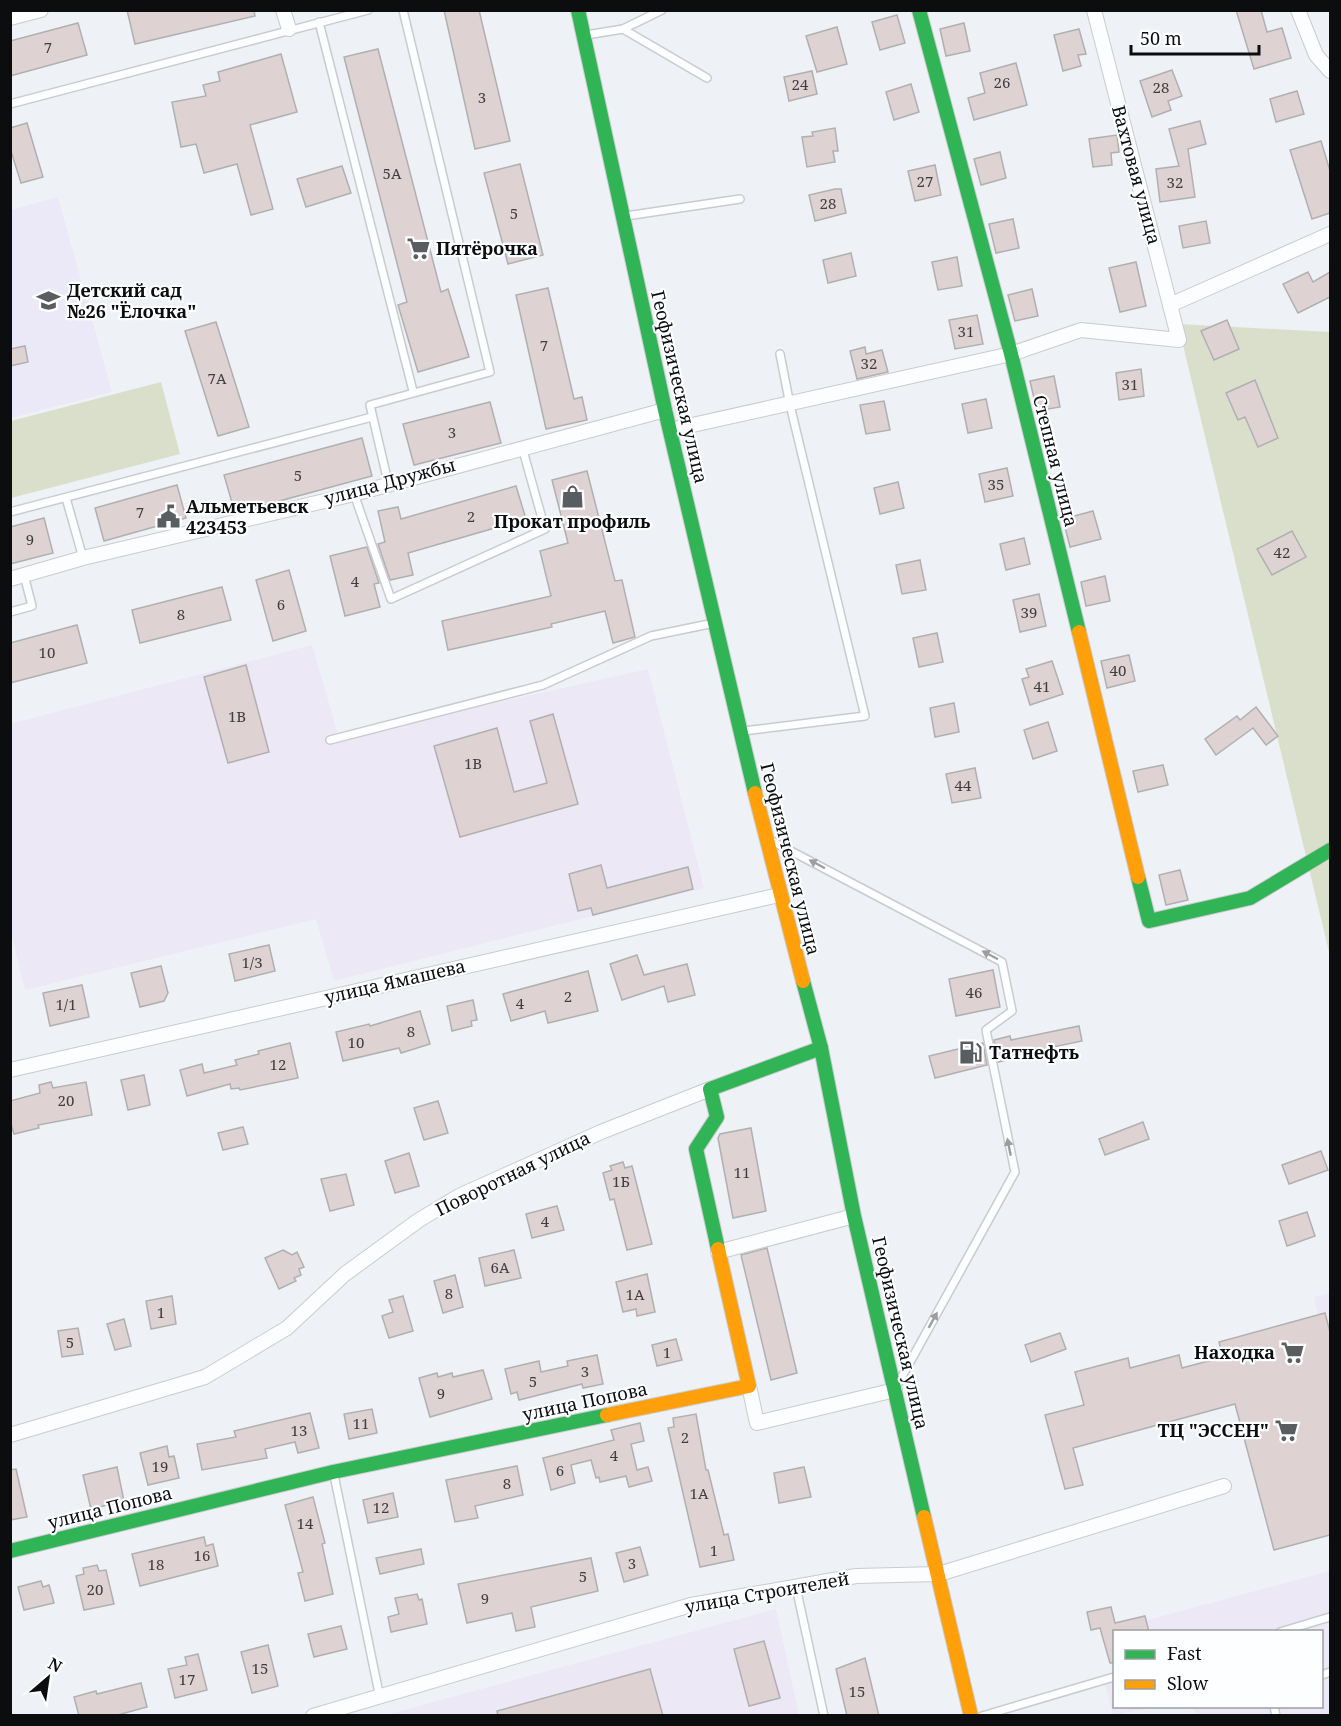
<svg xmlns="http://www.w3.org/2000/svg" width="1341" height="1726" viewBox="0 0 1341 1726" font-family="'Noto Serif',serif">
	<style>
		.industrial { fill: #ede8f6 }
		.education { fill: #ebe9f7 }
		.green { fill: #dadfcc }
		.building { fill: #ded2d3; stroke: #b0b0b1; stroke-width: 1.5 }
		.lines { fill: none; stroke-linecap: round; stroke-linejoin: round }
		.lane-casing { stroke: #c9cbce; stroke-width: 10 }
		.street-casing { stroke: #c9cbce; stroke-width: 16 }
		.fast-casing { stroke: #c9cbce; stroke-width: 16 }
		.slow-casing { stroke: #c9cbce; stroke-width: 16 }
		.lane { stroke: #fcfdfe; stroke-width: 7 }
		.street { stroke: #fcfdfe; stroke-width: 14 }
		.fast { stroke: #30b455; stroke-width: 14 }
		.slow { stroke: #ff9f0a; stroke-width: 14 }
		.oneway { fill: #9c9d9e }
		.labels { text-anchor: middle; stroke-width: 4.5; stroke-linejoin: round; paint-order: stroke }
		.number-label { font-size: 15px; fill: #403e40 }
		.street-label { font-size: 18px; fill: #0b0d0f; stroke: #fcfeff }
		.poi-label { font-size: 18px; font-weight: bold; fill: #0b0d0f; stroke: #fcfeff; text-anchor: start }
	</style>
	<rect width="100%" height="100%" fill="#eef1f5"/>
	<g class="industrial">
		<path d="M312 645 339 738 648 669 704 888 334 981 316 919 25 990 11 932 10 724Z"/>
		<path d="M1330 1293V1361L1314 1297Z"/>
		<path d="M1330 1571V1715H1196L1194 1707 1322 1706V1632H1135L1133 1624Z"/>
		<path d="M776 1609 799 1715 382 1716Z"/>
		<path d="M1114 1672V1706L1154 1707 1113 1715 1103 1676Z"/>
	</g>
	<path class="education" d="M58 197 112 392 11 418V210Z"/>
	<g class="green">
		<path d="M1178 324 1330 332V956Z"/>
		<path d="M161 382 180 454 11 498V421Z"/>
	</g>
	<g class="building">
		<path d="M127 10H254L255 16 135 44Z"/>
		<path d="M444 10H479L510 141 475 149Z"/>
		<path d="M1236 10H1261L1267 32 1282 28 1291 58 1254 69Z"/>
		<path d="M897 15 905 43 880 50 872 22Z"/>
		<path d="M78 23 87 55 10 76V41Z"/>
		<path d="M964 23 970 51 946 56 940 29Z"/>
		<path d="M837 27 847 64 817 72 806 36Z"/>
		<path d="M1079 29 1086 54 1078 55 1081 66 1063 71 1054 35Z"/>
		<path d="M378 49 441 292 448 289 469 357 418 372 398 305 407 302 344 57Z"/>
		<path d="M281 54 297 112 250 125 273 209 251 215 237 164 204 173 196 144 181 147 172 102 206 96 203 85 220 81 218 72Z"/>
		<path d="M1016 63 1027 105 974 120 968 98 985 93 980 73Z"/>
		<path d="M1172 70 1182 96 1168 101 1171 110 1152 117 1140 81Z"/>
		<path d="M812 71 817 94 789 101 784 77Z"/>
		<path d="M911 84 919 112 894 120 886 92Z"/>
		<path d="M1297 91 1304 114 1276 122 1270 99Z"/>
		<path d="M1200 121 1206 144 1188 149 1195 197 1160 202 1156 169 1179 166 1169 129Z"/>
		<path d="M27 123 43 177 21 183 10 148V128Z"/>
		<path d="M835 128 838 151H833L835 162 807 167 802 137 813 136 812 132Z"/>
		<path d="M1117 135 1119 152 1111 153 1112 165 1093 167 1089 139Z"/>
		<path d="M1321 141 1330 171V213L1312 219 1290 150Z"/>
		<path d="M1000 152 1006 178 981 185 974 159Z"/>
		<path d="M520 164 543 255 508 264 484 173Z"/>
		<path d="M935 165 941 195 915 201 908 171Z"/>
		<path d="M342 166 351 193 306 207 297 179Z"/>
		<path d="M835 189H841L846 213 815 221 809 195Z"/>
		<path d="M1013 219 1019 248 996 253 989 224Z"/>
		<path d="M1206 221 1210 243 1183 248 1179 226Z"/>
		<path d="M851 253 856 276 828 283 823 260Z"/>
		<path d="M957 257 962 286 938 290 932 262Z"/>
		<path d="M1136 262 1146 306 1120 312 1109 268Z"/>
		<path d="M1308 272 1313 282 1330 272V297L1298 313 1283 284Z"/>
		<path d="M548 288 574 399 582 397 587 420 546 429 516 295Z"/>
		<path d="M1032 289 1038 316 1015 321 1008 295Z"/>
		<path d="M977 315 983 344 955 349 949 320Z"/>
		<path d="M1227 320 1239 349 1214 360 1201 331Z"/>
		<path d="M216 322 249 427 218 436 185 331Z"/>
		<path d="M25 346 28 362 10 366V349Z"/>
		<path d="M865 347 866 354 882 350 888 372 857 379 850 351Z"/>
		<path d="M1141 369 1144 396 1119 400 1116 373Z"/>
		<path d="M1054 376 1060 407 1037 411 1030 381Z"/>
		<path d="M1255 380 1278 438 1258 447 1245 417 1238 420 1226 393Z"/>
		<path d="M986 399 992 428 968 433 962 404Z"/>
		<path d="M884 401 890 430 866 434 860 405Z"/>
		<path d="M490 402 501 443 414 465 403 424Z"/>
		<path d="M362 438 372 476 235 513 224 475Z"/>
		<path d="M1007 468 1013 496 985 502 979 474Z"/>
		<path d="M587 471 615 581 622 580 635 637 613 643 605 611 551 624 552 627 448 650 442 621 551 596 540 551 568 543 552 480Z"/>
		<path d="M898 482 904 508 880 514 874 488Z"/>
		<path d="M177 485 186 518 104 541 95 508Z"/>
		<path d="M516 486 526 519 408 553 413 575 390 580 378 544 385 542 378 511 398 507 401 519Z"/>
		<path d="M1093 511 1101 539 1070 547 1063 519Z"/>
		<path d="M44 518 53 553 10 564V527Z"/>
		<path d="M1292 531 1306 557 1272 575 1257 549Z"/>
		<path d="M1024 538 1030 564 1006 570 1000 544Z"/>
		<path d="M367 547 379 583 374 584 380 607 345 616 330 556Z"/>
		<path d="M920 560 926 590 902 594 896 565Z"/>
		<path d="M289 570 306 631 273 641 256 580Z"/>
		<path d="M1105 576 1110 601 1086 606 1081 582Z"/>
		<path d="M222 587 231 620 140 643 132 610Z"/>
		<path d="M1039 594 1046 626 1020 632 1013 600Z"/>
		<path d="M77 625 87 663 10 683V643Z"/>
		<path d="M937 633 943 662 919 667 913 638Z"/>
		<path d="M1129 655 1135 681 1107 688 1101 661Z"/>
		<path d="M1052 661 1063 694 1030 705 1022 679 1029 677 1026 669Z"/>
		<path d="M246 665 269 752 228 763 204 677Z"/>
		<path d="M954 703 959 732 935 737 930 708Z"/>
		<path d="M1256 707 1278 736 1266 745 1253 728 1216 755 1205 739 1237 716 1240 720Z"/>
		<path d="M553 714 578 804 460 837 434 746 497 728 514 792 547 783 530 721Z"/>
		<path d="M1048 722 1057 751 1033 759 1024 730Z"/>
		<path d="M1163 765 1168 785 1138 792 1133 771Z"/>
		<path d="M975 768 981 798 952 803 946 774Z"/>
		<path d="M601 865 607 888 688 867 693 889 593 915 591 908 578 911 569 874Z"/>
		<path d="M1180 870 1188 900 1166 905 1159 875Z"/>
		<path d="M269 945 275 971 235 981 229 954Z"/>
		<path d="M637 955 644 975 687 964 695 995 668 1002 664 986 622 1000 610 964Z"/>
		<path d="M161 966 168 993 164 1001 140 1007 131 973Z"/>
		<path d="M993 970 1000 1007 956 1016 949 979Z"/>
		<path d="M588 971 598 1011 548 1023 545 1011 511 1021 503 994Z"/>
		<path d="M82 985 89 1017 50 1026 43 993Z"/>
		<path d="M473 1000 477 1020 471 1021 472 1026 452 1031 447 1006Z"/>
		<path d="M420 1011 430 1044 401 1053 399 1048 343 1061 336 1032 369 1024 370 1026Z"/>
		<path d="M1079 1026 1082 1041 1015 1055 1016 1058 998 1062 994 1040 1010 1036 1011 1040Z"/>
		<path d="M290 1043 298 1078 240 1090 239 1088 231 1089 230 1084 187 1096 180 1070 202 1064 204 1073 237 1065 235 1060 259 1054 258 1051Z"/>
		<path d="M983 1043 987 1065 935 1078 929 1056Z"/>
		<path d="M144 1075 150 1105 128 1110 121 1080Z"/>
		<path d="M51 1082 53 1088 86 1082 92 1115 38 1125 39 1128 14 1134 10 1121V1101L40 1093 39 1085Z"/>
		<path d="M438 1101 448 1133 424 1140 414 1108Z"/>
		<path d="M1143 1122 1149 1139 1105 1155 1099 1139Z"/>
		<path d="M243 1127 248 1144 223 1150 218 1133Z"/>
		<path d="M751 1128 766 1211 733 1218 718 1138 720 1134Z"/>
		<path d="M1321 1151 1328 1170 1289 1184 1282 1165Z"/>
		<path d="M409 1153 419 1186 395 1193 385 1161Z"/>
		<path d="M623 1162 625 1168 632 1166 652 1244 627 1250 614 1199 610 1200 603 1173 612 1170 610 1166Z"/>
		<path d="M346 1174 354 1205 330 1211 321 1179Z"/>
		<path d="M557 1206 564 1230 532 1238 526 1214Z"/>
		<path d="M1307 1212 1315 1236 1287 1246 1279 1221Z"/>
		<path d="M767 1248 797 1373 771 1380 741 1255Z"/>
		<path d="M283 1250 292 1255 297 1252 304 1267 299 1269 301 1275 294 1278 296 1281 279 1289 265 1258Z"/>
		<path d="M514 1250 521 1278 485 1286 479 1258Z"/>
		<path d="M647 1274 655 1312 637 1316 636 1309 623 1312 616 1282Z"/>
		<path d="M455 1275 463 1307 443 1313 434 1281Z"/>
		<path d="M172 1296 176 1324 151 1329 146 1301Z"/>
		<path d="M403 1296 413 1331 389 1338 382 1316 393 1312 389 1300Z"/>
		<path d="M1325 1313 1330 1332V1535L1274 1550 1235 1404 1073 1448 1083 1485 1065 1489 1045 1415 1084 1405 1075 1372 1128 1358 1130 1368 1179 1355 1182 1368 1223 1357 1219 1342Z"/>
		<path d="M124 1319 131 1346 115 1350 107 1324Z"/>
		<path d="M78 1328 83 1354 62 1357 58 1331Z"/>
		<path d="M1060 1333 1066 1349 1031 1362 1025 1345Z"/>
		<path d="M676 1339 682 1360 657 1366 652 1345Z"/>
		<path d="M597 1355 603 1384 583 1388 582 1384 519 1400 517 1392 511 1394 505 1369 539 1361 541 1372 568 1366 567 1361Z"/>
		<path d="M483 1370 492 1399 430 1417 419 1378 437 1373 438 1377 452 1373 453 1377Z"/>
		<path d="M372 1409 377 1433 349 1439 344 1414Z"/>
		<path d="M310 1413 319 1448 298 1453 295 1442 265 1449 267 1458 202 1470 197 1444 236 1437 234 1431Z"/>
		<path d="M696 1414 706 1470H708L724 1535 728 1534 734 1560 700 1567 668 1428 674 1427 673 1418Z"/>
		<path d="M640 1423 644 1441 631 1444 637 1470 648 1467 652 1481 629 1487 626 1476 600 1482 599 1477 596 1478 591 1460 571 1465 575 1483 551 1490 543 1458 614 1440 611 1430Z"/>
		<path d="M167 1446 169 1457 174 1456 179 1478 148 1485 140 1453Z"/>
		<path d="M517 1466 523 1495 475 1506 478 1518 455 1522 446 1480Z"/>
		<path d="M117 1467 124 1501 91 1509 83 1475Z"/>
		<path d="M804 1467 811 1497 779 1503 774 1473Z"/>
		<path d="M16 1469 27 1517 10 1520V1470Z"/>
		<path d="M393 1493 398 1517 368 1523 363 1500Z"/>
		<path d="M313 1497 325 1543 322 1544 333 1594 305 1601 298 1573 303 1572 285 1505Z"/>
		<path d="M204 1537 206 1546 213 1544 218 1566 140 1586 132 1554Z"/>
		<path d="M640 1547 648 1575 624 1582 616 1553Z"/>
		<path d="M421 1549 424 1564 380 1574 376 1558Z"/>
		<path d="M591 1558 598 1591 531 1607 535 1627 516 1631 512 1613 467 1623 458 1584Z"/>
		<path d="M97 1565 99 1571 106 1570 114 1604 84 1610 76 1576 84 1574 83 1568Z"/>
		<path d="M41 1581 43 1587 49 1585 54 1603 24 1610 18 1587Z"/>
		<path d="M417 1594 419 1600 422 1599 427 1624 391 1632 388 1617 399 1614 395 1598Z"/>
		<path d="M1111 1607 1115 1623 1145 1616 1149 1632H1114V1663H1110L1100 1628 1091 1630 1087 1612Z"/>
		<path d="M341 1626 347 1649 314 1657 308 1634Z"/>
		<path d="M764 1641 780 1698 749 1706 734 1649Z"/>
		<path d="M268 1645 278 1686 252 1693 241 1652Z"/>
		<path d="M198 1654 207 1690 175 1698 168 1669 187 1665 185 1657Z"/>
		<path d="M865 1658 879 1716H847L836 1669Z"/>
		<path d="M650 1669 663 1716H498L497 1711Z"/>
		<path d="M141 1683 147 1707 114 1716H79L74 1697 96 1691 97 1694Z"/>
	</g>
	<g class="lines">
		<defs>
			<g id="lane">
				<path d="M319 22 413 391"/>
				<path d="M623 29 662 10"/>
				<path d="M586 35 623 29 707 78"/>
				<path d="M10 104 368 10"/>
				<path d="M626 216 740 199"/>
				<path d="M388 482 370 405 490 372 403 10"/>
				<path d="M354 494 391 599 545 529 522 447"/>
				<path d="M66 498 83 558"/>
				<path d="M10 512 372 417"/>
				<path d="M10 612 32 606 24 575"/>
				<path d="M743 731 865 716 790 405 780 354"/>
				<path d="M330 740 543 685 651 636 714 623"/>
				<path d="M770 840 1002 962 1012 1011 986 1030 1015 1172 899 1382"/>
				<path d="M334 1475 380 1698"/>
				<path d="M796 1587 824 1716"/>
				<path d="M1280 1632 1330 1617"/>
				<path d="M1322 1675 1330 1672"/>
				<path d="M1274 1706 1276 1716"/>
				<path d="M982 1716 1114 1677"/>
			</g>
			<g id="street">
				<path d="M283 10 289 29"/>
				<path d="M1298 10 1316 55 1330 71"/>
				<path d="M10 18 41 10"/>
				<path d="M1170 305 1330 234"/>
				<path d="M670 430 1011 354 1081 330 1179 340 1094 10"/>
				<path d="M10 579 83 558 354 494 665 410"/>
				<path d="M10 1070 779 895"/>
				<path d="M718 1252 854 1216"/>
				<path d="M749 1386 757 1423 895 1390"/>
				<path d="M10 1435 205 1377 287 1328 345 1274 419 1220 459 1196 601 1132 710 1089"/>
				<path d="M313 1716 691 1605 856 1576 939 1574 1224 1486"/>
			</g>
			<g id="fast">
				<path d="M578 10 665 410 755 793"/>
				<path d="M919 10 1011 354 1079 632"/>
				<path d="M1138 877 1149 921 1250 898 1330 850"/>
				<path d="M803 981 821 1048 854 1216 924 1517"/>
				<path d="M718 1249 696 1149 717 1117 710 1089 821 1048"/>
				<path d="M10 1551 333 1472 607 1415"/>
			</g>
			<g id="slow">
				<path d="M1079 632 1138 877"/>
				<path d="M755 793 803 981"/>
				<path d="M607 1415 749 1386 718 1249"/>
				<path d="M924 1517 971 1716"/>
			</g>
		</defs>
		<use href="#lane" class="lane-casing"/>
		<use href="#street" class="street-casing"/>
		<use href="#fast" class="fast-casing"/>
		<use href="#slow" class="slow-casing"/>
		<use href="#lane" class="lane"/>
		<use href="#street" class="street"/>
		<use href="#fast" class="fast"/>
		<use href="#slow" class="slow"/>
	</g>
	<defs><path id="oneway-solid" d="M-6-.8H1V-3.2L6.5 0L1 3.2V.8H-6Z" transform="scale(1.5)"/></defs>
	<g class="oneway">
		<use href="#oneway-solid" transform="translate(817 864) rotate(-152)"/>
		<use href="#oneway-solid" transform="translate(990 955) rotate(-152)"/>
		<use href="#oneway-solid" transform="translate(1009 1147) rotate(-101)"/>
		<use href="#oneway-solid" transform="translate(933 1320) rotate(-61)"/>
	</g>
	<defs>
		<symbol id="supermarket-bare" viewBox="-9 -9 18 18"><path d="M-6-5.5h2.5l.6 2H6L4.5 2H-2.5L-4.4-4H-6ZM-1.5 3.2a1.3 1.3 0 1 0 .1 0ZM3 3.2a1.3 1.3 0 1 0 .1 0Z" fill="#5a5d60" stroke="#fcfeff" stroke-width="2.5" paint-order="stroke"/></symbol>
		<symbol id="school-bare" viewBox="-9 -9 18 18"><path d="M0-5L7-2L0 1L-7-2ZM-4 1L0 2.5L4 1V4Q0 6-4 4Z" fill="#5a5d60" stroke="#fcfeff" stroke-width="2.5" paint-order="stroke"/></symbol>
		<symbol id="shop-bare" viewBox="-9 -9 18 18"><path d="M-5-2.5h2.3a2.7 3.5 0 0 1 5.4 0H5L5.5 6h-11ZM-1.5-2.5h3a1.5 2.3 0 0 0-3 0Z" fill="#5a5d60" stroke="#fcfeff" stroke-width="2.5" paint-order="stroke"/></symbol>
		<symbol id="civic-bare" viewBox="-9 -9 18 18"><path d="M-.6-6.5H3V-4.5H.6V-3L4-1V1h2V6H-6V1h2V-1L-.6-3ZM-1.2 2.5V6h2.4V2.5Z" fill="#5a5d60" stroke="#fcfeff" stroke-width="2.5" paint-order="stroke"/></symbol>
		<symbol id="fuel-bare" viewBox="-9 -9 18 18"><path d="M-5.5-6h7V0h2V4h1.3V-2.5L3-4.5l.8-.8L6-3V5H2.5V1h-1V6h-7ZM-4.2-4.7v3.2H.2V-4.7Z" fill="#5a5d60" stroke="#fcfeff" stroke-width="2.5" paint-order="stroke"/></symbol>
	</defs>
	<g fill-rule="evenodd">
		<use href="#supermarket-bare" x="402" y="232" width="33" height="33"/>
		<use href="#school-bare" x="32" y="284" width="33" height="33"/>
		<use href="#shop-bare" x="556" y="480" width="33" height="33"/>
		<use href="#civic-bare" x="152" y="500" width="33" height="33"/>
		<use href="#fuel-bare" x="954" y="1036" width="33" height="33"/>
		<use href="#supermarket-bare" x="1276" y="1336" width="33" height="33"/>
		<use href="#supermarket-bare" x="1270" y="1414" width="33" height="33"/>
	</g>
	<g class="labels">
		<g class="number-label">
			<text x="48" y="53">7</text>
			<text x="1002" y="88">26</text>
			<text x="800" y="90">24</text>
			<text x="1161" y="93">28</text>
			<text x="482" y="103">3</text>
			<text x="392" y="179">5А</text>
			<text x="925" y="187">27</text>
			<text x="1175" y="188">32</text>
			<text x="828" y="209">28</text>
			<text x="514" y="219">5</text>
			<text x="966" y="337">31</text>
			<text x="544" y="351">7</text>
			<text x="869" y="369">32</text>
			<text x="217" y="384">7А</text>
			<text x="1130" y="390">31</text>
			<text x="452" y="438">3</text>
			<text x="298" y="481">5</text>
			<text x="996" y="490">35</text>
			<text x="140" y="518">7</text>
			<text x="471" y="522">2</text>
			<text x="30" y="545">9</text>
			<text x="1282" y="558">42</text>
			<text x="355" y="587">4</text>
			<text x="281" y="610">6</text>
			<text x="1029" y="618">39</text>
			<text x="181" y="620">8</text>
			<text x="47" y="658">10</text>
			<text x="1118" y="676">40</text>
			<text x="1042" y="692">41</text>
			<text x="237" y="722">1В</text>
			<text x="473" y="769">1В</text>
			<text x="963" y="791">44</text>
			<text x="252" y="968">1/3</text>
			<text x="974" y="998">46</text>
			<text x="568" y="1002">2</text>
			<text x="520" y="1009">4</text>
			<text x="66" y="1010">1/1</text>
			<text x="411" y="1037">8</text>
			<text x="356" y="1048">10</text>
			<text x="278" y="1070">12</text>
			<text x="66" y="1106">20</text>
			<text x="742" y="1178">11</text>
			<text x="621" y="1187">1Б</text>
			<text x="545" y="1227">4</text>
			<text x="500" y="1273">6А</text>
			<text x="449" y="1299">8</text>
			<text x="635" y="1300">1А</text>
			<text x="161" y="1318">1</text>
			<text x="70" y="1348">5</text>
			<text x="667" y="1358">1</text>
			<text x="585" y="1377">3</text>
			<text x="533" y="1387">5</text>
			<text x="441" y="1399">9</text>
			<text x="361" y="1429">11</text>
			<text x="299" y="1436">13</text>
			<text x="685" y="1443">2</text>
			<text x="614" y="1461">4</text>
			<text x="160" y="1472">19</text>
			<text x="560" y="1476">6</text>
			<text x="507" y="1489">8</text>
			<text x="699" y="1499">1А</text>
			<text x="381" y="1513">12</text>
			<text x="305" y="1529">14</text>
			<text x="714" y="1556">1</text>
			<text x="202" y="1561">16</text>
			<text x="632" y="1569">3</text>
			<text x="156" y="1570">18</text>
			<text x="583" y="1582">5</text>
			<text x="95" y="1595">20</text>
			<text x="485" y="1604">9</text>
			<text x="260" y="1674">15</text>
			<text x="187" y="1685">17</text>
			<text x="857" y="1697">15</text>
		</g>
		<g class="street-label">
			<text transform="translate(1136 175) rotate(75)" y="6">Вахтовая улица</text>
			<text transform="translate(679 387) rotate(77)" y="6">Геофизическая улица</text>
			<text transform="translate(1055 461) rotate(76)" y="6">Степная улица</text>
			<text transform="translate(390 482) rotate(-15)" y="6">улица Дружбы</text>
			<text transform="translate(790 859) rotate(76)" y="6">Геофизическая улица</text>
			<text transform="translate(395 982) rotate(-13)" y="6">улица Ямашева</text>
			<text transform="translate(513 1174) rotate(-26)" y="6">Поворотная улица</text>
			<text transform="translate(900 1333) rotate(77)" y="6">Геофизическая улица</text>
			<text transform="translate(585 1402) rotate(-12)" y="6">улица Попова</text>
			<text transform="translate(110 1508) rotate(-14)" y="6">улица Попова</text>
			<text transform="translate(767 1593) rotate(-10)" y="6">улица Строителей</text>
		</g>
		<g class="poi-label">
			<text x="436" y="255">Пятёрочка</text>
			<text x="67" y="297">Детский сад<tspan x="67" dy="21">№26 "Ёлочка"</tspan></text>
			<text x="186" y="513">Альметьевск<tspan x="186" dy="21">423453</tspan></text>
			<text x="572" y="528" text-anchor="middle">Прокат профиль</text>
			<text x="989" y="1059">Татнефть</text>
			<text x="1275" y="1359" text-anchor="end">Находка</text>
			<text x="1269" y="1437" text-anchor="end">ТЦ "ЭССЕН"</text>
		</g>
	</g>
	<rect width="1341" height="1726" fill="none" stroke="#0b0d0f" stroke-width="24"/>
	<rect x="1113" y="1630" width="210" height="78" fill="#fcfeff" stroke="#9c9e9f" stroke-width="1.5"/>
	<rect x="1125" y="1650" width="30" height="9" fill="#30b455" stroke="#9c9e9f" stroke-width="1.5"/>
	<text x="1167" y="1660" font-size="18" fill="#0b0d0f">Fast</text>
	<rect x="1125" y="1680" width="30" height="9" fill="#ff9f0a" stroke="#9c9e9f" stroke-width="1.5"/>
	<text x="1167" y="1690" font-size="18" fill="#0b0d0f">Slow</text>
	<g transform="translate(48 1678) rotate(29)" stroke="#fcfeff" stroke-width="4.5" paint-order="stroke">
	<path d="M0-4.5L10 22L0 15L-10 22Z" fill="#0b0d0f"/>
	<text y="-9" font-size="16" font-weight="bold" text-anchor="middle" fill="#0b0d0f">N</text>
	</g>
	<path d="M1131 45v9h128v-9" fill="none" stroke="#0b0d0f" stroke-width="3"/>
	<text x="1140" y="45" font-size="18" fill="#0b0d0f" stroke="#fcfeff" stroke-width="4.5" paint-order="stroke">50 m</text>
</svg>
